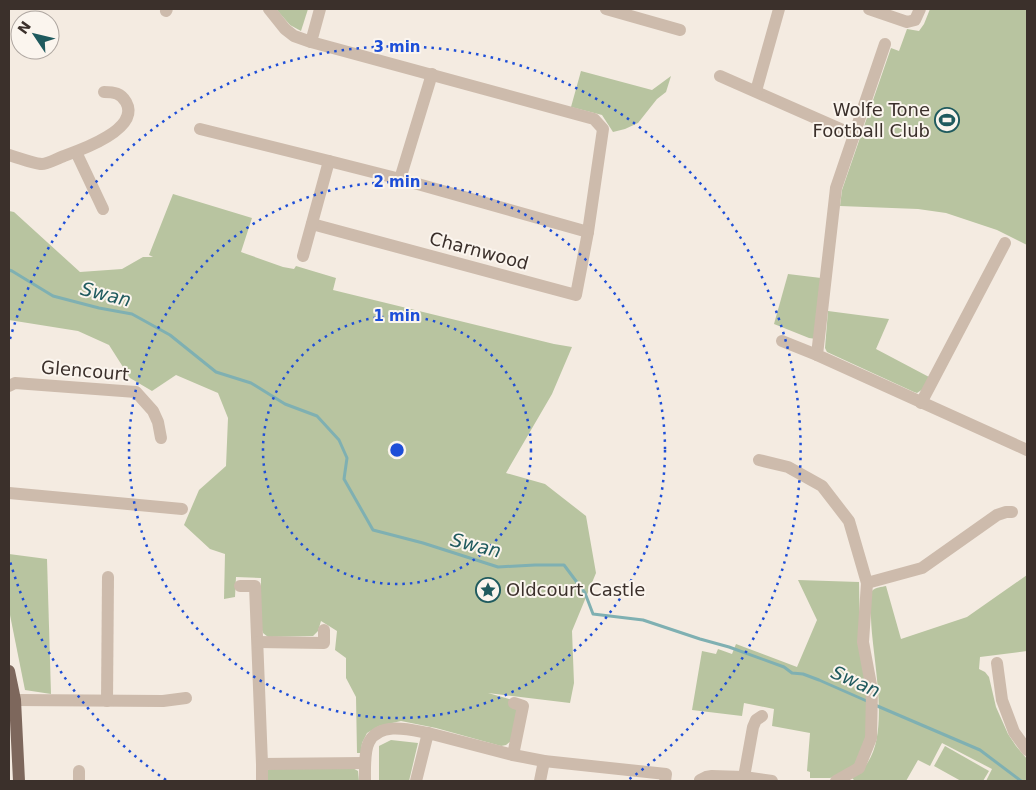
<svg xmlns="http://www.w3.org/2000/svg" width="1036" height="790" viewBox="0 0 1036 790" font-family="'DejaVu Sans',sans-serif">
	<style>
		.green { fill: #b8c4a0 }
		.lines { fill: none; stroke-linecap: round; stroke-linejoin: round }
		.stream { stroke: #7fb0b2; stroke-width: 3 }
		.minor { stroke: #cdbbac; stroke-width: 12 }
		.major { stroke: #7d675c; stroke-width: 12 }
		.ring { fill: none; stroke: #1d4ed8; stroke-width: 2.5; stroke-dasharray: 2.5 5 }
		.labels { text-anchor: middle; stroke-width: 4; stroke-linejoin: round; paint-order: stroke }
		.poi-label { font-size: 18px; fill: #3b302b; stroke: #fbf5ee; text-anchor: end }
		.street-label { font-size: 18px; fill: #3b302b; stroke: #fbf5ee }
		.water-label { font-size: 19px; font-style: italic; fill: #1f5a5e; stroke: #fbf5ee }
		.centre { fill: #1d4ed8; stroke: #fbf5ee; stroke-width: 2.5 }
		.ring-label { font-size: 15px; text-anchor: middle; font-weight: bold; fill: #1d4ed8; stroke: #fbf5ee; stroke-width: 4; stroke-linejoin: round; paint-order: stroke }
	</style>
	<rect width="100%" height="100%" fill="#f4ebe1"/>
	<g class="green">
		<path d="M276 9H308L301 31 290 25Z"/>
		<path d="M930 9H1027V245L997 230 946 213 918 209 840 206 842 190 891 48 899 51 907 29 919 31 924 24Z"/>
		<path d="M581 71 652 90 671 76 666 92 657 99 638 123 625 129 613 132 602 115 571 107Z"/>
		<path d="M173 194 252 218 241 252 283 267 294 269 296 266 336 278 333 290 554 344 572 347 552 394 506 473 545 484 586 516 596 573 572 631 574 683 570 703 488 693 513 700 517 710 511 741 506 745 501 746 436 728 401 721 379 726 367 733 362 743 361 753H357L356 697 346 678V658L335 650 337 631 321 621 318 631 313 636 268 637 263 633 261 627V578L236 577 235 597 224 599 225 554 210 549 184 525 199 490 226 466 228 418 218 393 176 375 152 391 130 378 109 345 78 331 9 320V211L14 212 80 272 122 269 143 257H153L149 255Z"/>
		<path d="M788 274 821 278 816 339 809 338 774 324Z"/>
		<path d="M828 311 889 319 876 349 929 377 923 389 917 393 914 392 827 352 825 348Z"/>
		<path d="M9 554 47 559 51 694 25 690 9 610Z"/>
		<path d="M1027 575V651L980 657 979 669 985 672 989 677 996 707 1008 734 1016 746 1027 759V781H986L992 769 942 743 930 766 918 760 906 781H855L852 778C858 773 864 769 868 762 890 728 872 657 871 618 871 612 869 596 872 591 875 587 882 587 886 586L901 639 967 617Z"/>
		<path d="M798 580 859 582 860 639 868 705V731L858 760 852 767 836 776 830 778H810V772L807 771 810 733 772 726 774 709 744 703 742 716 692 710 702 651 716 654 718 649 732 654 736 644 797 667 817 620Z"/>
		<path d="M391 740 418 743 409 781H379V746Z"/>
		<path d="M945 746 989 771 983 781H961L934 766Z"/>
		<path d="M271 767H351L358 771 359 781H264L265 773Z"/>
	</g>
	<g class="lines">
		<g class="stream">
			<path d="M9 270 12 271 53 296 99 308 132 314 170 335 216 372 251 383 285 404 317 416 339 440 347 458 344 479 373 530 423 543 498 567 535 565H564L585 593 593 614 643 620 700 639 729 647 784 667 792 673 803 674 819 680 869 702"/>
			<path d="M875 705 980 750 1021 781"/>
		</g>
		<g class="minor">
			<path d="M269 9 285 29 294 36 311 42"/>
			<path d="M606 9 680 30"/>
			<path d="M869 9 907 22 915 20 920 9"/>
			<path d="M166 11 167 9"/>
			<path d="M885 44 836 188 817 355 1027 450"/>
			<path d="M720 76 854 135"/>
			<path d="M756 91 779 9"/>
			<path d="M200 129 329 161"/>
			<path d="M76 152 103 209"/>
			<path d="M9 155C15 157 36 164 42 164 47 164 58 158 64 156 81 150 141 129 126 102 121 93 114 92 104 92"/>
			<path d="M400 179 432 74"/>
			<path d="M312 224 576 295 588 232 603 129 594 119 311 42 320 9"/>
			<path d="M303 256 329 161 400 179 588 232"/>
			<path d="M782 341 817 355"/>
			<path d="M9 386 15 383 136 392 153 411 158 422 161 438"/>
			<path d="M921 403 1005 243"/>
			<path d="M759 460 788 467 822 486 849 521 867 583 863 642 872 690 871 738 859 768 836 781"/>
			<path d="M9 493 182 509"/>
			<path d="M867 583 922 568 997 515 1006 512H1012"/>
			<path d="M240 586H255L262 764 365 763"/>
			<path d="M258 642 324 643V630"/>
			<path d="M997 663 1002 700 1014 732 1027 750"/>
			<path d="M15 700 163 701 186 698"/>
			<path d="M107 701 108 577"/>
			<path d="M513 755 523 706 514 703"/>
			<path d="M79 771V781"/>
			<path d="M744 777 753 727 756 720 762 716"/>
			<path d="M700 780 706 777 712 776 744 777 772 781"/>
			<path d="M262 781V764"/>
			<path d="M365 781C365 771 364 751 369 742 380 721 411 730 428 733"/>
			<path d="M416 781 428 733 513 755 544 761 666 774 665 781"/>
			<path d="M540 781 544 761"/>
		</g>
		<path class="major" d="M9 671 15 700 19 781"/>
	</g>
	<g class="ring">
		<circle cx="397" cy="450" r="134"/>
		<circle cx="397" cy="450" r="268"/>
		<path d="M166 780A403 403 0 0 1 10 561M10 339A403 403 0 1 1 628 780"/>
	</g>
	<defs>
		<symbol id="stadium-ring" viewBox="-11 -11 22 22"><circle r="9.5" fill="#fbf5ee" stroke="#1f5a5e" stroke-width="1.5"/><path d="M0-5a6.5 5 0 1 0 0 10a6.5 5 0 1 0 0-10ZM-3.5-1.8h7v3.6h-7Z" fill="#1f5a5e"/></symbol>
		<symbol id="sight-ring" viewBox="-11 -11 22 22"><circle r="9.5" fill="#fbf5ee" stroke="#1f5a5e" stroke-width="1.5"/><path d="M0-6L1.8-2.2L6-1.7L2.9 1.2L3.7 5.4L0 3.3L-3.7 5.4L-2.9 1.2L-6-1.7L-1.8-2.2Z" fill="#1f5a5e"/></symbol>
	</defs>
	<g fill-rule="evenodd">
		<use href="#stadium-ring" x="933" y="106" width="28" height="28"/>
		<use href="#sight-ring" x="474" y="576" width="28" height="28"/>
	</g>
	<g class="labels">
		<g class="poi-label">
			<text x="930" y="116">Wolfe Tone<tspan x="930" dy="21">Football Club</tspan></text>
			<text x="506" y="596" text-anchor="start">Oldcourt Castle</text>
		</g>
		<g class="street-label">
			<text transform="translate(479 251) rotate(15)" y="6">Charnwood</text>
			<text transform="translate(85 371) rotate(5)" y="6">Glencourt</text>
		</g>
		<g class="water-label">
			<text transform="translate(106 294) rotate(14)" y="7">Swan</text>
			<text transform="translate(476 545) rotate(14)" y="7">Swan</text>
			<text transform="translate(856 681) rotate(24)" y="7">Swan</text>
		</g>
	</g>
	<circle cx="397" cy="450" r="8" class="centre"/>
	<g class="ring-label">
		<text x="397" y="52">3 min</text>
		<text x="397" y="187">2 min</text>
		<text x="397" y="321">1 min</text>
	</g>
	<rect width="1036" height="790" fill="none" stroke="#3b302b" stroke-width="20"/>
	<g transform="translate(35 35) rotate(305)"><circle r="24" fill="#fbf5ee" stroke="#aea6a0"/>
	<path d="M0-4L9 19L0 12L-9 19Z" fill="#1f5a5e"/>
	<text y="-8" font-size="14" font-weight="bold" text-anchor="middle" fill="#3b302b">N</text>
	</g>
</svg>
